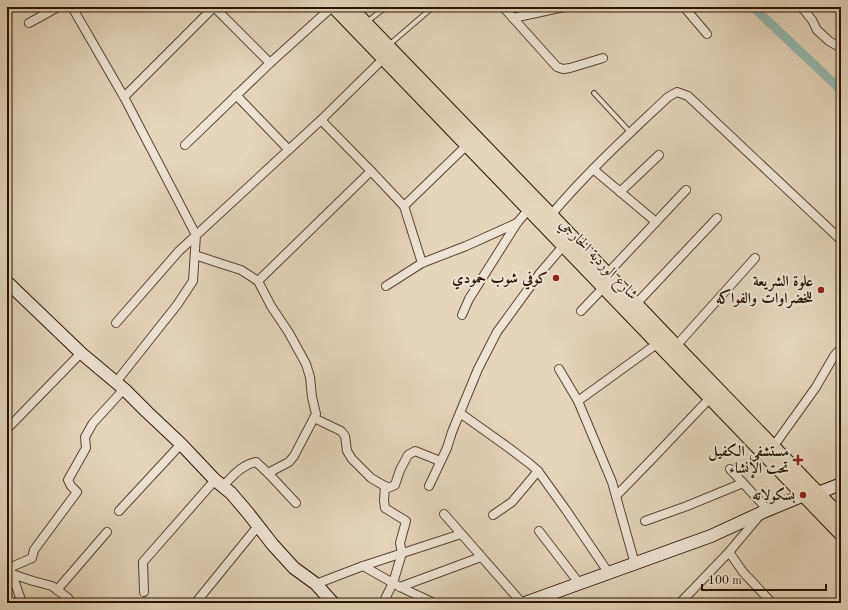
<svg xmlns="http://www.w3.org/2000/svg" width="848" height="610" viewBox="0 0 848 610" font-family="'Old Standard TT',Amiri,serif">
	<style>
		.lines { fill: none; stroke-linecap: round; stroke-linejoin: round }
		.canal { stroke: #95b9af; stroke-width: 9 }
		.lane-casing { stroke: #58432f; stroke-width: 6 }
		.street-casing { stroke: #58432f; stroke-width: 10 }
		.secondary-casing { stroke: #2a1200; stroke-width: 14 }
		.primary-casing { stroke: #2a1200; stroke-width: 15 }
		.lane { stroke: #ede4d3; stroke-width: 4 }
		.street { stroke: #ede4d3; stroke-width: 8 }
		.secondary { stroke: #ede4d3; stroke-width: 12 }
		.primary { stroke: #e4d5bb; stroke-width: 13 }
		.rail { stroke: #2a1200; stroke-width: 2.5; stroke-dasharray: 7 7; stroke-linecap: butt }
		.poi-dot { fill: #8f2418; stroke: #ede4d3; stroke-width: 1.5 }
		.labels { text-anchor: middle; stroke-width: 4; stroke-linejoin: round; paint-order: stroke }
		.street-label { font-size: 15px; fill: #2a1200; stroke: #ede4d3 }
		.poi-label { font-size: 15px; font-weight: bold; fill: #2a1200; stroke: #ede4d3; text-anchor: end }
	</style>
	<rect width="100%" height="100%" fill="#e4d5bb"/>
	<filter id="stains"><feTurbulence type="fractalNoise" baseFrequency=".005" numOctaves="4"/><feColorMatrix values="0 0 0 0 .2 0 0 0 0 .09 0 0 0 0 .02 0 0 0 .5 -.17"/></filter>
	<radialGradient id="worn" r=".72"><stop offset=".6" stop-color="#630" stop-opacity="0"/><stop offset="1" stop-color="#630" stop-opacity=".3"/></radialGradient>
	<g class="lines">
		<path class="canal" d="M753 7 841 90"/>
		<defs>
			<g id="lane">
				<path d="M368 21 386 7"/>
				<path d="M390 44 433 7"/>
				<path d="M594 93 630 132"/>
			</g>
			<g id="street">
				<path d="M72 7 124 97 196 235 193 281 177 305 116 382"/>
				<path d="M214 7 270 63"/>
				<path d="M503 7 513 18 564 7"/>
				<path d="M684 7 707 34"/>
				<path d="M800 7 804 10 812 20 817 30 829 41 841 48"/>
				<path d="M513 18 557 67 563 69 570 68 603 58"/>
				<path d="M29 23 58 7"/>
				<path d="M236 95 288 149"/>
				<path d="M124 97 214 7"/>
				<path d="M321 120 371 171 404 206 422 263"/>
				<path d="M185 145 270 63 332 7"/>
				<path d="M593 169 656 222"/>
				<path d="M620 192 659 155"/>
				<path d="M404 206 467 145"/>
				<path d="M551 215C587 172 628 135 668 97L677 92 688 96 841 240"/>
				<path d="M195 255 219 263 241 270 258 281 271 306 289 333 306 364 310 377 312 397 316 414 294 456 289 462 268 473"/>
				<path d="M607 274 686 190"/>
				<path d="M258 281 371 171"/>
				<path d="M386 286 422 263 466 246 517 223"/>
				<path d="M636 304 717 218"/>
				<path d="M581 311 604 287"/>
				<path d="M462 315 469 299 517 223 529 209"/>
				<path d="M116 323 179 251 321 120 384 58"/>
				<path d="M676 346 755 258"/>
				<path d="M559 369 578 401 612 482 635 564"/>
				<path d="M578 401 658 343"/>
				<path d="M460 413 509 448 530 464 538 471 566 510 608 572"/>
				<path d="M314 418 341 431 345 436 347 451 352 459 371 478 388 488 395 485 400 470 408 455 415 451 440 461"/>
				<path d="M7 429 81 353"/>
				<path d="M773 447 816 387 834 356 841 348"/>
				<path d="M730 469 768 510"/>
				<path d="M223 486C233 476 241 465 256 462L268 473 296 503"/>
				<path d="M429 486 447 448 452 432 478 369 497 332 540 273 564 245"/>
				<path d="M616 496 653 458 710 398"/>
				<path d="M119 511 181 444"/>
				<path d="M444 514 522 603"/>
				<path d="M493 515 512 502 538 471"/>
				<path d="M645 521 687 506 743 483"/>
				<path d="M539 531 579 583"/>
				<path d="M729 552 743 572 772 603"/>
				<path d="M7 562 12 574 22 603"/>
				<path d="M363 566 400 587 434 603"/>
				<path d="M9 568 32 558 34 550 77 492 71 486 68 480 86 448 85 437 93 423 124 389"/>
				<path d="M12 574 33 581 52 586 68 598 71 603"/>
				<path d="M316 584 363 566 461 534"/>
				<path d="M400 587 481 557"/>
				<path d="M57 590 107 532"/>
				<path d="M144 592 143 562 215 480"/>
				<path d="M196 603 197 601 258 526"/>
				<path d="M383 603 393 583 402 553 400 543 406 521 385 508 384 500 385 486"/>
				<path d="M680 603 729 552 760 515"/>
			</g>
			<g id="secondary">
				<path d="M7 282 81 353 124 389 147 412 181 444 215 480 231 493 248 513 273 545 294 568 316 584 333 603"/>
				<path d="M818 493 841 484"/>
				<path d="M525 603 711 536 763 512 804 495"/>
			</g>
			<g id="primary">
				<path d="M334 7 841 534"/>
				<path d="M350 7 551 215 676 346 841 517"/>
			</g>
		</defs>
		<use href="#lane" class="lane-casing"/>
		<use href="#street" class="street-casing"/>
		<use href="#secondary" class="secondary-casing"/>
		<use href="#primary" class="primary-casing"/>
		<use href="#lane" class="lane"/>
		<use href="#street" class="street"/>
		<use href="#secondary" class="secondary"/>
		<use href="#primary" class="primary"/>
		<path class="rail" d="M7 599 9 603"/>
	</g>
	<g class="poi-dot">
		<circle cx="556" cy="278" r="4"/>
		<circle cx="821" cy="290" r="4"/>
		<path d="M796 454h4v4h4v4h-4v4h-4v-4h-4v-4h4z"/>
		<circle cx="803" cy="495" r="4"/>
	</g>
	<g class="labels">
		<g class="street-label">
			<text transform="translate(599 259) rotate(46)" y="5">شارع الوردية الخارجي</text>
		</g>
		<g class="poi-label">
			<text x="548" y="283">كوفي شوب حمودي</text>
			<text x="813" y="286">علوة الشريعة<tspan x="813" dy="17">للخضراوات والفواكه</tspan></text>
			<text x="789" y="456">مستشفى الكفيل<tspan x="789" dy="17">تحت الإنشاء</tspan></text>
			<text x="795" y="500">بسكولاته</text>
		</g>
	</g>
	<rect width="848" height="610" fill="none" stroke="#e4d5bb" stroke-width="24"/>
	<rect x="8" y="8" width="832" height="594" fill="none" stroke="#2a1200" stroke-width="2"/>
	<rect x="12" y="12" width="824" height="586" fill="none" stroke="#2a1200"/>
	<path d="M702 584v6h124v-6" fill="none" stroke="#2a1200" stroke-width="2"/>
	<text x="708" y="584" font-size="12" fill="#2a1200" stroke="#ede4d3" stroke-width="3" paint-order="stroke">100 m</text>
	<rect width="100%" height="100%" filter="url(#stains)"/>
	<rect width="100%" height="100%" fill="url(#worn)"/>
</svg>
